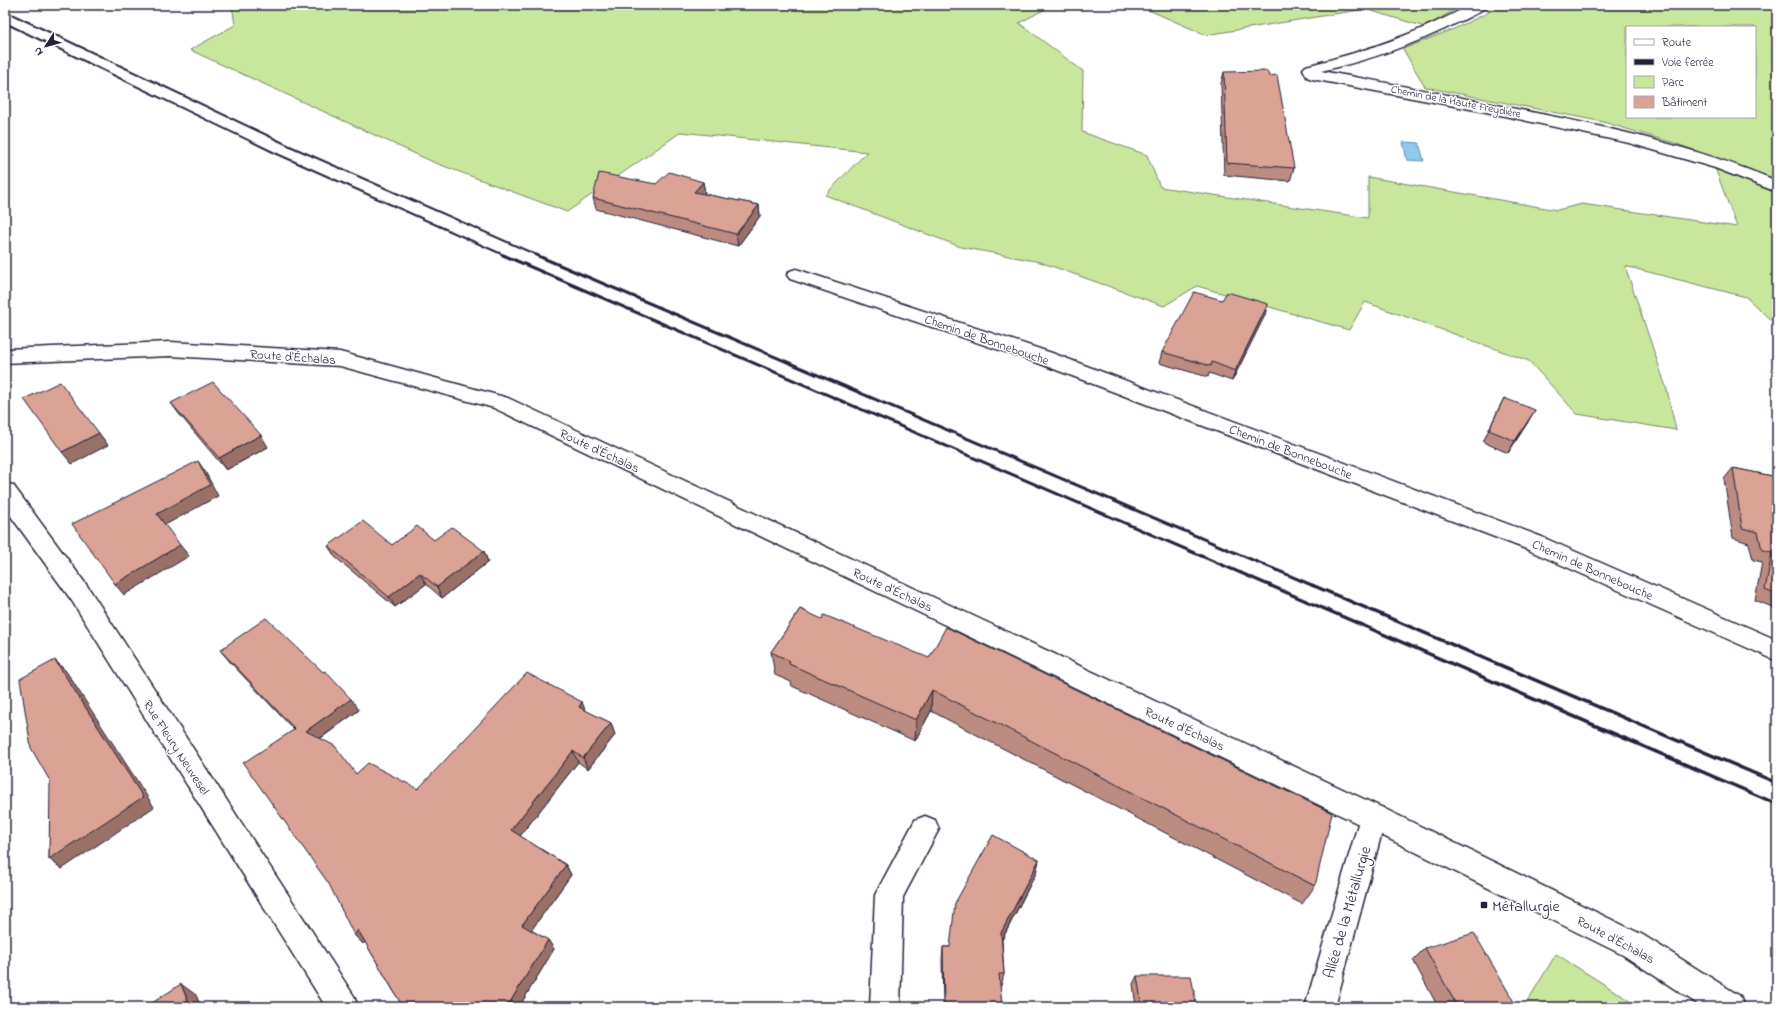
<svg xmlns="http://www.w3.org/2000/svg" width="1782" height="1012" viewBox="0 0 1782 1012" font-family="'Indie Flower',sans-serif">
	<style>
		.green { fill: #c9e69d; stroke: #76846c; fill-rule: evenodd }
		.water { fill: #8ec9ee; stroke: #6386a6 }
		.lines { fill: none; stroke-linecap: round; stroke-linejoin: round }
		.street-casing { stroke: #22223b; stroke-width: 3 }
		.secondary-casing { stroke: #22223b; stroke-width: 3 }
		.street { fill: #fff; fill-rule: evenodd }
		.secondary { fill: #fff; fill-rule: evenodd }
		.rail-far2 { stroke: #22223b; stroke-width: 2 }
		.rail-far1 { stroke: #22223b; stroke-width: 3 }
		.rail { stroke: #22223b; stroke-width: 3.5 }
		.wall { fill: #bc8b81; stroke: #22223b }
		.shaded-wall { fill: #997169; stroke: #22223b }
		.building { fill: #dba296; stroke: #22223b }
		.poi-dot { fill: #22223b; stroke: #fff; stroke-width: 1.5 }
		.labels { text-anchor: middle; stroke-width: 3; stroke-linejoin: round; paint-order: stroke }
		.far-street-label { font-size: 11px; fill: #22223b; stroke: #fff }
		.street-label { font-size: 13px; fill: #22223b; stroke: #fff }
		.near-poi-label { font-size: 16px; fill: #22223b; stroke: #fff; text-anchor: start }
		.near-street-label { font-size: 16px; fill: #22223b; stroke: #fff }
	</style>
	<rect width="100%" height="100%" fill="#fff"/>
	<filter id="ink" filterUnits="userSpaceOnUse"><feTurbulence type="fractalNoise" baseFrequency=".025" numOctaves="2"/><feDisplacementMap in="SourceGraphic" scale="8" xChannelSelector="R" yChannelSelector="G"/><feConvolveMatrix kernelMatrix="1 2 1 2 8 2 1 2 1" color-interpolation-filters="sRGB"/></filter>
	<g filter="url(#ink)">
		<g class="green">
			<path d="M232 5H1053L1019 23 1083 71 1082 132 1147 155 1160 187 1368 218V177L1557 210 1582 204 1737 227 1715 168 1777 193V326L1746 297 1625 266 1667 390 1676 430 1577 414 1529 361 1365 302 1349 330 1197 286 1164 306 1040 262 961 247 825 195 867 152 681 132 567 212 433 162 190 50 235 25Z"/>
			<path d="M1137 5H1463L1425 27 1365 9 1206 35Z"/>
			<path d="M1482 5H1777V180L1674 143 1603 122 1425 87 1403 49 1456 28 1489 12ZM1627 27H1755V117H1627Z"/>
			<path d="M1556 954 1640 1007H1524Z"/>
		</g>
		<path class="water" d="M1403 142 1419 143 1424 161 1407 160Z"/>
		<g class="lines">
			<defs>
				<g id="street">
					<path d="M1470 5H1487C1482 12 1469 17 1461 21 1416 44 1370 60 1321 71 1390 83 1458 97 1526 111 1612 128 1696 147 1777 181V192L1715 168 1629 143 1486 112 1312 79 1307 77 1303 69 1306 66C1363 52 1418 34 1470 5Z"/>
					<path d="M796 269 1052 353 1542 537 1777 640V661L1526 549 1038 363 790 279 787 275 790 271Z"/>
					<path d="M5 483 13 485 88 587 354 996 358 1007H326L72 601 5 508Z"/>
					<path d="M1373 804 1383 808 1386 817 1335 1007H1305L1360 817 1363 808Z"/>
					<path d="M925 816 935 820 939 829 903 897 900 1007H870L875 895 915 820Z"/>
				</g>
				<path id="secondary" d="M170 342 340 352 508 398 1383 808 1643 935 1740 996 1744 1007H1702L1623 955 1363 826 494 408 340 366 170 356 5 363V349Z"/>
			</defs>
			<use href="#street" class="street-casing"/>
			<use href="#secondary" class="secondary-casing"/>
			<use href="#street" class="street"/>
			<use href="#secondary" class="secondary"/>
			<g class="rail-far2">
				<path d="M5 11 292 147 539 256"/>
				<path d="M5 23 275 153 506 256"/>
			</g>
			<g class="rail-far1">
				<path d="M503 255 1271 586"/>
				<path d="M536 255 1314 586"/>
			</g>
			<g class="rail">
				<path d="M1269 585 1777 804"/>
				<path d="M1312 585 1777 783"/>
			</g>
		</g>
		<g class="wall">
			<path d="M1224 72 1294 168 1290 181 1224 175 1221 84Z"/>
			<path d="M703 182 705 193 704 194 759 205 760 216 738 246 596 209 593 198 656 184Z"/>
			<path d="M1265 315 1232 381 1209 373 1208 377 1159 363 1162 352Z"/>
			<path d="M1504 398 1528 422 1508 453 1483 442 1498 410Z"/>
			<path d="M171 403 268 447 226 470 179 414Z"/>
			<path d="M1733 468 1777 477V609L1755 600 1762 562 1753 560 1749 543 1733 538 1724 479Z"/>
			<path d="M392 545 484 551 488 562 442 598 426 584 395 607 335 557 328 546Z"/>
			<path d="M800 609 1315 886 1302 904 931 711 915 741 792 686 791 682 775 675 771 652Z"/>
			<path d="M220 650 359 710 320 739 356 774 418 789 586 711 611 723 615 735 588 769 578 762 520 836 566 865 571 875 531 930 548 940 554 949 519 1007H403L365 942 363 944 294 730 230 662Z"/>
			<path d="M1039 860 1036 873 1002 940 1004 974 1001 986H1000L1002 1007H943L942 960 943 947H950Z"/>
			<path d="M1425 948 1517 1007H1438L1413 960Z"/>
			<path d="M1137 976 1197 1007H1136L1133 984Z"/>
		</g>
		<g class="shaded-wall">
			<path d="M703 182 705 193 696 203 694 192Z"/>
			<path d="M759 205 760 216 738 246 736 234Z"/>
			<path d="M1268 304 1265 315 1232 381 1235 371Z"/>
			<path d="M1535 410 1528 422 1508 453 1515 441Z"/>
			<path d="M99 433 108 445 72 464 62 452Z"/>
			<path d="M261 435 268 447 226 470 219 458Z"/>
			<path d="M198 461 206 473 218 496 165 525 157 514Z"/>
			<path d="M180 545 189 556 124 595 115 584Z"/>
			<path d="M484 551 488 562 442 598 437 587Z"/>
			<path d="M420 573 426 584 395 607 389 597Z"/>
			<path d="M55 660 66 671 154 807 62 869 49 859Z"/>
			<path d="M932 690 931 711 915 741 916 720Z"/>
			<path d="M351 699 359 710 315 742 306 731Z"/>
			<path d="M582 702 587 714 579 707Z"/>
			<path d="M611 723 615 735 588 769 583 758Z"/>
			<path d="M573 751 578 762 517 840 511 830Z"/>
			<path d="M1039 860 1036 873 999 945 1001 933Z"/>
			<path d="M566 865 571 875 528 935 522 925Z"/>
			<path d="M358 930 367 940 363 944 354 935Z"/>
			<path d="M548 940 554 949 519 1007H507Z"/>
			<path d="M181 984 196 995 201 1007H190Z"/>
		</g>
		<g class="building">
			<path d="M1267 71 1269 76 1277 75 1294 168 1227 163 1224 72Z"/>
			<path d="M669 172 703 182 694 192 759 205 736 234 593 198 599 173 656 184Z"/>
			<path d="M1194 292 1222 300 1227 292 1268 304 1235 371 1212 362 1211 366 1162 352Z"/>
			<path d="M60 382 99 433 62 452 24 399Z"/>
			<path d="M213 382 261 435 219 458 171 403Z"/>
			<path d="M1504 398 1535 410 1515 441 1489 430Z"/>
			<path d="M198 461 210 485 157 514 180 545 115 584 72 524Z"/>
			<path d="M1733 468 1777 477V595L1765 590 1772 552 1762 550 1758 532 1742 528Z"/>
			<path d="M363 521 392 545 417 526 434 540 452 527 484 551 437 587 420 573 389 597 328 546Z"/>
			<path d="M800 609 822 619 824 615 929 658 946 627 1332 813 1315 886 932 690 916 720 789 664 790 661 771 652Z"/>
			<path d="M266 618 323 672 325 671 351 699 306 731 335 746 356 774 368 763 418 789 527 673 582 702 579 707 611 723 583 758 573 751 511 830 566 865 522 925 548 940 507 1007H403L358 930 354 935 329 884 243 763 295 729 220 650Z"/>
			<path d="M55 660 143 797 49 859 50 781 31 748 20 679Z"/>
			<path d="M993 835 1039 860 1001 933 1004 974H999L1002 1007H944L943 947H950L955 903Z"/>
			<path d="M1474 933 1517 1007H1452L1457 1006 1425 948Z"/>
			<path d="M1137 976H1191L1197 1007H1142Z"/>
			<path d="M181 984 190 1007H146Z"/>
		</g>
	</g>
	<rect class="poi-dot" x="1480" y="901" width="8" height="8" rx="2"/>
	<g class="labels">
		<g class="far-street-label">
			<text transform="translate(1456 101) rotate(11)" y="4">Chemin de la Haute Freydière</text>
		</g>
		<g class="street-label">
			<text transform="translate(987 339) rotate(19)" y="5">Chemin de Bonnebouche</text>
			<text transform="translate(293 356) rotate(4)" y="5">Route d'Échalas</text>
			<text transform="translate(600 450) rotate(25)" y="5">Route d'Échalas</text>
			<text transform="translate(1291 451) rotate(21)" y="5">Chemin de Bonnebouche</text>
			<text transform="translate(1593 569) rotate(24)" y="5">Chemin de Bonnebouche</text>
			<text transform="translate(893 589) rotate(25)" y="5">Route d'Échalas</text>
			<text transform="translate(1185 728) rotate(25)" y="5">Route d'Échalas</text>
			<text transform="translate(177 747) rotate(57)" y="5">Rue Fleury Neuvesel</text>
			<text transform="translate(1616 939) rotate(28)" y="5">Route d'Échalas</text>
		</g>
		<g class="near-poi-label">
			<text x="1492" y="911">Métallurgie</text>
		</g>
		<g class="near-street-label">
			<text transform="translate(1346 912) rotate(-74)" y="6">Allée de la Métallurgie</text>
		</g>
	</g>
	<rect width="1782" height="1012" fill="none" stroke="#fff" stroke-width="20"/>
	<rect x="10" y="10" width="1762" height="992" fill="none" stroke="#22223b" stroke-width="1.5" filter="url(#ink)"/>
	<rect x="1626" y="26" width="130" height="92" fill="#ffffff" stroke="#a7a7b1"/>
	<rect x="1634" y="39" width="20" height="6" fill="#ffffff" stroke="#a7a7b1"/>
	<text x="1662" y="46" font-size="12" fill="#22223b">Route</text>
	<rect x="1634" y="59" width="20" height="6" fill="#22223b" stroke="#a7a7b1"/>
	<text x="1662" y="66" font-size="12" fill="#22223b">Voie ferrée</text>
	<rect x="1634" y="76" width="20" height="12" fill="#c9e69d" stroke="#a7a7b1"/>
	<text x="1662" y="86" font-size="12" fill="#22223b">Parc</text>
	<rect x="1634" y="96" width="20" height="12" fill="#dba296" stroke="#a7a7b1"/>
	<text x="1662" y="106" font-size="12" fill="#22223b">Bâtiment</text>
	<g transform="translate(46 46) rotate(234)" stroke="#ffffff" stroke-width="3" paint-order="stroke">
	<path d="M0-3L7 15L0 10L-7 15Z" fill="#22223b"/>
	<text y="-6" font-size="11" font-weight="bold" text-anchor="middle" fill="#22223b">N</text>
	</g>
</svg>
